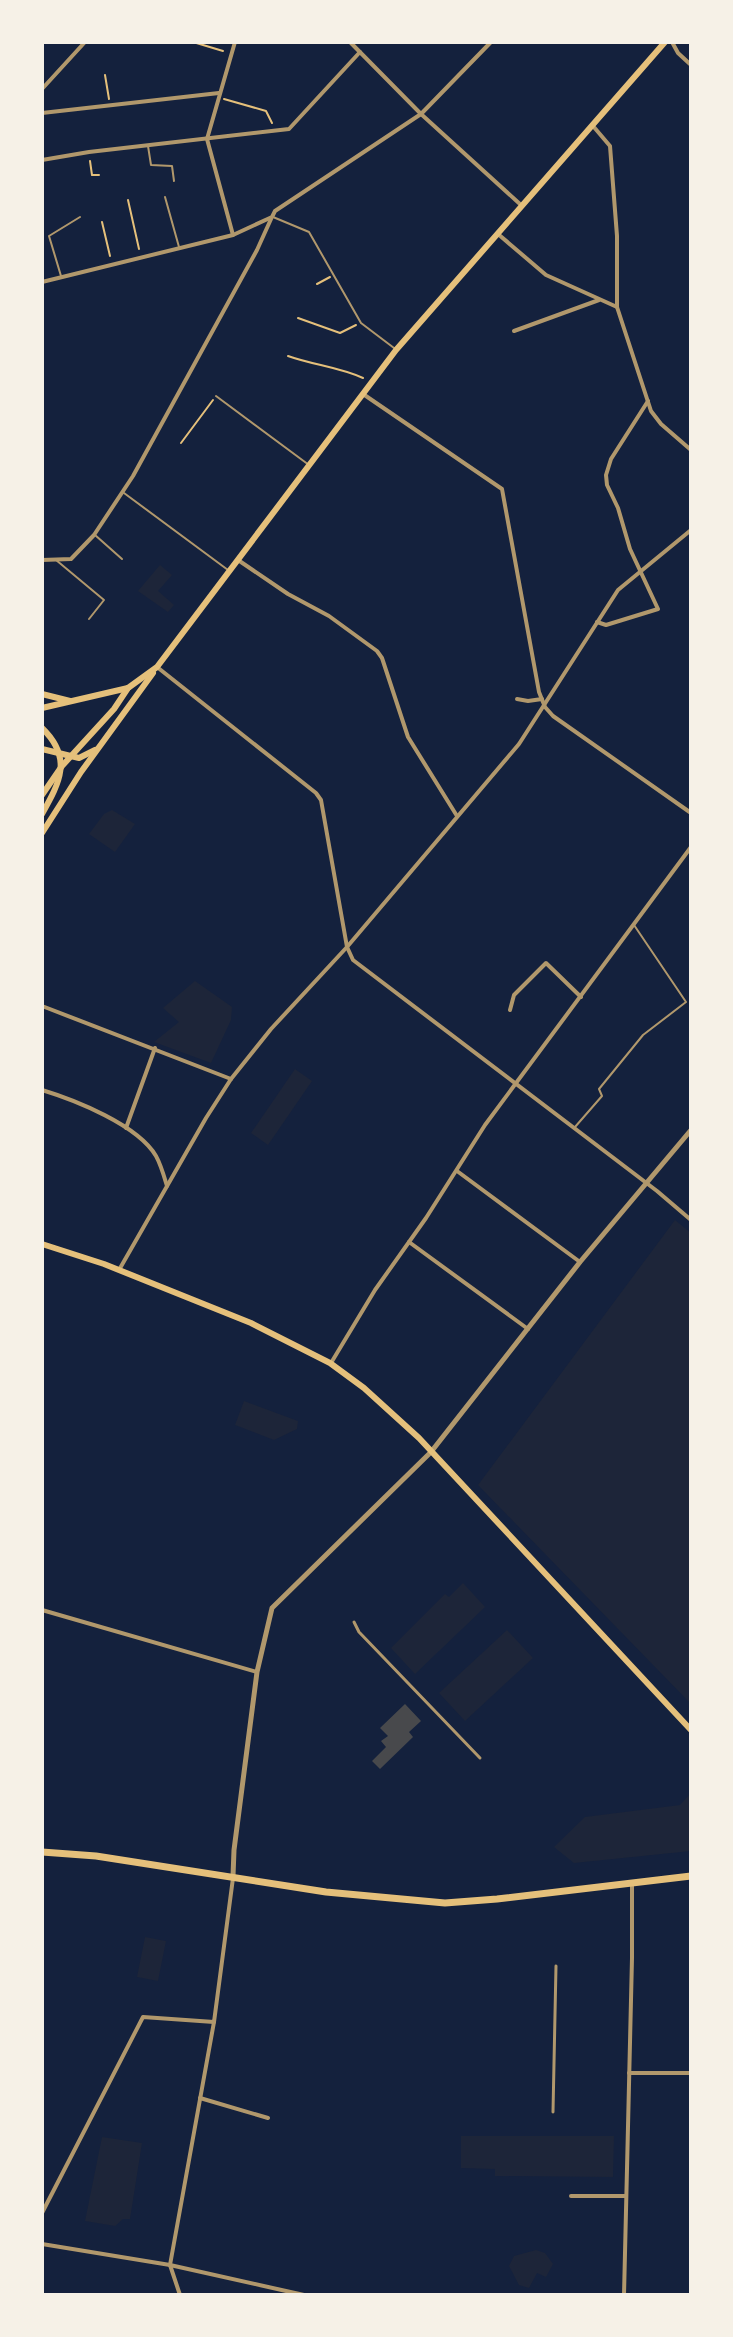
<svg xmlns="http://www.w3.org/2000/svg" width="733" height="2337" viewBox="0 0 733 2337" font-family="'Open Sans',sans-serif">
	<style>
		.green { fill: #1d2539 }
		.building { fill: #48494c }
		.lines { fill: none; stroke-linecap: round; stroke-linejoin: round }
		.path { stroke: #e5c07b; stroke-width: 2 }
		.service { stroke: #b1986c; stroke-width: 2 }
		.pedestrian { stroke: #b1986c; stroke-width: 3 }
		.minor { stroke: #b1986c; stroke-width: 4 }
		.tertiary { stroke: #b1986c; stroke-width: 5 }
		.secondary { stroke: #e5c07b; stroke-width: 6 }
		.primary { stroke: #e5c07b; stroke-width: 7 }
	</style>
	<rect width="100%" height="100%" fill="#14213d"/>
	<g class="green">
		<path d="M160 565 172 575 158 591 174 605 168 612 138 591Z"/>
		<path d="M112 810 135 824 115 852 89 834 104 814Z"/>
		<path d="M195 981 232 1007 231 1020 211 1063 154 1042 179 1022 163 1008Z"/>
		<path d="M295 1069 312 1081 268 1145 251 1133Z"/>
		<path d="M675 1220 691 1233V1704L478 1485Z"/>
		<path d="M244 1401 298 1421 297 1429 274 1440 235 1425Z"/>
		<path d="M463 1583 485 1607 415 1674 391 1648 445 1594 449 1597Z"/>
		<path d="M507 1630 533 1658 465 1721 439 1693Z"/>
		<path d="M691 1793V1851L574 1863 554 1847 585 1817 680 1805Z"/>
		<path d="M145 1937 166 1941 158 1981 137 1977Z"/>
		<path d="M461 2136H614L613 2177 495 2176V2169L461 2168Z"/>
		<path d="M102 2137 142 2143 130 2219H123L115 2226 85 2221Z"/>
		<path d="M536 2250 545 2253 553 2264 546 2277 537 2273 529 2288 519 2285 509 2266 514 2256Z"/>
	</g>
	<path class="building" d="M405 1704 421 1721 409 1732 413 1737 380 1769 372 1761 386 1747 381 1741 388 1736 380 1728Z"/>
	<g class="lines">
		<g class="path">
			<path d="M193 42 223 51"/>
			<path d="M105 75 109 99"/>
			<path d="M224 99 266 111 272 123"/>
			<path d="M90 161 92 175H99"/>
			<path d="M128 200 139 249"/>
			<path d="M102 222 110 256"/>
			<path d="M317 284 330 277"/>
			<path d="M298 318 340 333 356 325"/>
			<path d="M288 356C313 365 339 367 363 378"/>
			<path d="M181 443 213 400"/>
		</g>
		<g class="service">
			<path d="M148 146 151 165 172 166 174 181"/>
			<path d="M165 197 179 247"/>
			<path d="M273 217 309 232 361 323 394 348"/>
			<path d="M61 276 49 236 80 217"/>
			<path d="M216 396 309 465"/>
			<path d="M124 493 228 570"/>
			<path d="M95 535 122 559"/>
			<path d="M56 560 104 600 89 619"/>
			<path d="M575 1127 602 1096 599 1089 643 1035 686 1002 634 925"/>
		</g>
		<g class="pedestrian">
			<path d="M354 1622 359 1632 480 1758"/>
			<path d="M553 2112 556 1966"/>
		</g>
		<g class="minor">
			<path d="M350 42 421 114 521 205"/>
			<path d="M672 42 678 53 691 65"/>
			<path d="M42 89 85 42"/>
			<path d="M42 113 219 93"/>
			<path d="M593 126 610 146 617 236V307L651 411 661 424 691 450"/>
			<path d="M42 160 89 152 289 129 360 52"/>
			<path d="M498 234 546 275 617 307"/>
			<path d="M233 235 207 139 235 42"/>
			<path d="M42 282 233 235 272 217 275 211 421 114 491 42"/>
			<path d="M514 331 599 300"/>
			<path d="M363 394 502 489 539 692 545 707 553 716 691 813"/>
			<path d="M42 560 71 559 94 535 133 476 257 250 271 219"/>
			<path d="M238 560 288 594 329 616 377 651 382 658 408 737 457 816"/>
			<path d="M597 622 606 625 658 609 630 549 618 508 607 485 606 475 611 459 648 401"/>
			<path d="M157 667 316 793 321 800 347 947 353 960 657 1191 691 1220"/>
			<path d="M517 699 528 701 542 699"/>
			<path d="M42 1006 231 1079"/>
			<path d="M510 1010 514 995 546 963 581 997"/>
			<path d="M42 1090C75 1100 138 1125 156 1156 161 1165 164 1176 167 1186"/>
			<path d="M126 1128 155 1048"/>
			<path d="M457 1171 580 1262"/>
			<path d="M409 1242 528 1329"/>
			<path d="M119 1270 206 1118 231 1079 271 1029 347 947 519 744 618 590 691 530"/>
			<path d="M331 1363 375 1290 426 1218 485 1125 691 847"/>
			<path d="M42 1610 257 1672"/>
			<path d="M629 2073H691"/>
			<path d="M200 2098 268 2118"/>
			<path d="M571 2196H626"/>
			<path d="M42 2213 143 2017 214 2022 233 1878"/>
			<path d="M42 2244 170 2265 214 2022"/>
			<path d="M170 2265 304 2295"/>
			<path d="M170 2265 180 2295"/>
			<path d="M624 2295 632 1958V1883"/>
		</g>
		<path class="tertiary" d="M233 1876 234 1850 257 1672 272 1608 431 1452 580 1262 691 1130"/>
		<g class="secondary">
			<path d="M42 694 70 701"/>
			<path d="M42 708 128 688"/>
			<path d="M42 728C73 758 60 782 42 814"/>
			<path d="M42 749 79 758 95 750"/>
			<path d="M42 795 62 766 114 709 128 688 157 667 396 350 665 42"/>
			<path d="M42 833 81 772 153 673"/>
			<path d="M42 1244 104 1264 251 1323 330 1363 364 1388 419 1438 691 1730"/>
		</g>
		<path class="primary" d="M42 1852 96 1856 326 1892 445 1903 497 1899 691 1876"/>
	</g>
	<rect width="733" height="2337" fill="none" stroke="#f6f1e7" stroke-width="88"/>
</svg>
